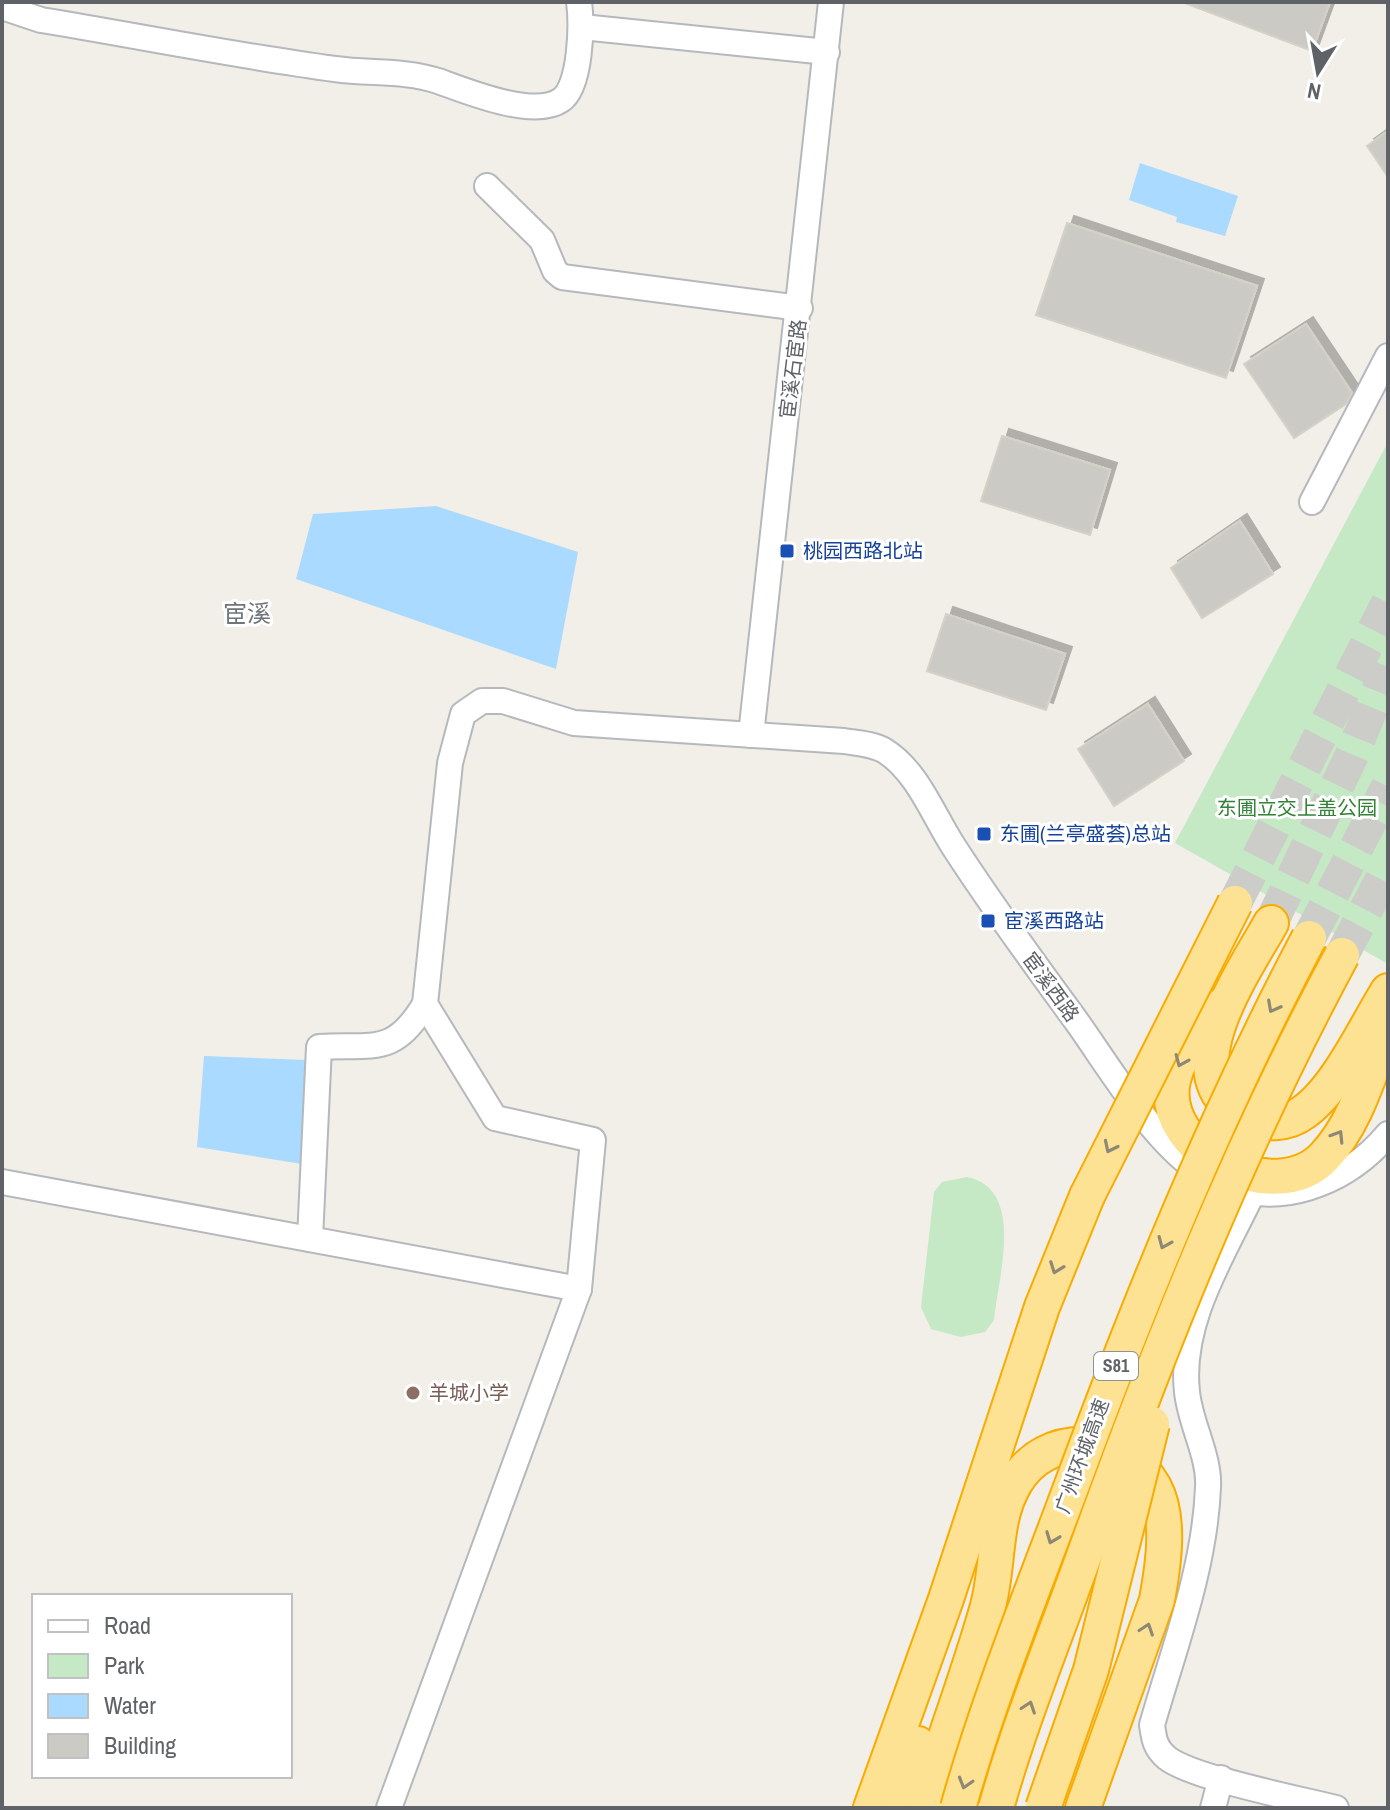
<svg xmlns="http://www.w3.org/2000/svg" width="1390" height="1810" viewBox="0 0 1390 1810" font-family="'Archivo Narrow','Noto Sans SC',sans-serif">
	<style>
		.green { fill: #c5e8c5 }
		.water { fill: #aadaff }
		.building { fill: #cccac5; stroke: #d6d1c6; stroke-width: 2; filter: url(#shadow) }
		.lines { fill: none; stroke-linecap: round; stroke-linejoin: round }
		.highway-tunnel { stroke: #ccccc8; stroke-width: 34; stroke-dasharray: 34 17; stroke-linecap: butt }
		.minor-casing { stroke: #b5b8bc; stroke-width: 28 }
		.highway-casing { stroke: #f9ab00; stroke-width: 38 }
		.minor { stroke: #fff; stroke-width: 24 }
		.highway { stroke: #fde293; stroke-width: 34 }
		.highway-bridge-casing { stroke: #f9ab00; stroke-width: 38; stroke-linecap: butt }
		.highway-bridge { stroke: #fde293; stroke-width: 34 }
		.oneway { stroke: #8e8975 }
		.transit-dot { fill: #1a4fb4; stroke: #fff; stroke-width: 3 }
		.education-dot { fill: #8d6e63; stroke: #fff; stroke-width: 3 }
		.labels { text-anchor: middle; stroke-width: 6; stroke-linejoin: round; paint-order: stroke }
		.shield { fill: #fff; stroke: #8f9295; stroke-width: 2 }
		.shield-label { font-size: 18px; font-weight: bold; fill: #5f6368 }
		.street-label { font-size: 20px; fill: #5f6368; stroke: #fff }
		.transit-label { font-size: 20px; fill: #164399; stroke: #fff; text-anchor: start }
		.park-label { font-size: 20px; fill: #348238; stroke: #fff }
		.education-label { font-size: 20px; fill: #785e54; stroke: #fff; text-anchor: start }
		.quarter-label { font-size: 24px; fill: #70757a; stroke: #fff }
	</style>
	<defs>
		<filter id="shadow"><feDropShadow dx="7" dy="-7" stdDeviation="0" flood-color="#0004"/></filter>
	</defs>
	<rect width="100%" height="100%" fill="#f1efe8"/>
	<g class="green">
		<path d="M1388 442V964L1175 843Z"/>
		<path d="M967 1177C1026 1189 998 1277 994 1320L985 1332 961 1337 931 1329 921 1307 934 1192 942 1182Z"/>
	</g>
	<g class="water">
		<path d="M1140 163 1238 196 1225 236 1176 222 1177 217 1129 200Z"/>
		<path d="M436 506 578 552 556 669 296 579 313 514Z"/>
		<path d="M204 1056 307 1060 308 1165 197 1147Z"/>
	</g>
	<g class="building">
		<path d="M1182 2H1330L1312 51Z"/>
		<path d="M1388 131V177L1367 146Z"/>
		<path d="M1067 223 1257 286 1226 378 1036 315Z"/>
		<path d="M1306 324 1352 393 1346 404 1294 438 1244 364Z"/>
		<path d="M1002 436 1110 470 1090 535 981 501Z"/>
		<path d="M1240 521 1273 574 1202 618 1171 568Z"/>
		<path d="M946 614 1065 654 1046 710 927 671Z"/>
		<path d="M1148 704 1184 761 1114 806 1078 749Z"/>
	</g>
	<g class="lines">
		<g class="highway-tunnel">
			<path d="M1235 903 1388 603"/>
			<path d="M1271 923 1352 755 1388 667"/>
			<path d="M1309 938 1388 787"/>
			<path d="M1342 955 1388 868"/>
		</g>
		<defs>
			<g id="minor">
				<path d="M2 7 41 20C139 36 237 56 335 69 370 74 405 70 438 81 466 91 534 119 561 100 581 87 582 24 579 2"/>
				<path d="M582 27 827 52"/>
				<path d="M487 186 542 240 555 271 562 277 800 308"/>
				<path d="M1312 502 1388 356"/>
				<path d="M751 735 831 2"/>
				<path d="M2 1182 579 1289"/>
				<path d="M1253 1192C1224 1254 1179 1321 1187 1392 1190 1423 1210 1457 1208 1487 1205 1568 1174 1648 1152 1725 1154 1739 1155 1748 1167 1758 1193 1778 1300 1799 1336 1808"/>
				<path d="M310 1239 319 1047C374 1044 394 1056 425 1004"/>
				<path d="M389 1808 579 1289 593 1140 495 1118 425 1004 450 763 463 714 482 701H503L574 723 844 741C857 743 874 744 885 751 916 770 933 814 952 844 991 905 1034 963 1077 1022 1112 1071 1160 1154 1215 1181 1277 1211 1346 1184 1388 1134"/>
				<path d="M1213 1808 1221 1778"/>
			</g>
			<g id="highway">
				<path d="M1271 923C1245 970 1166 1080 1246 1116 1265 1125 1287 1125 1304 1112 1338 1088 1366 1026 1388 991"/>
				<path d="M1228 1000C1205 1024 1181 1046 1173 1080 1157 1152 1276 1208 1324 1157 1357 1123 1371 1067 1388 1025"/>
				<path d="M871 1808 946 1599 1042 1307 1087 1196"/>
				<path d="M898 1808 918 1744"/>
				<path d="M923 1808C943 1740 969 1674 988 1606 999 1565 993 1519 1015 1483 1045 1430 1124 1433 1154 1487 1171 1518 1163 1567 1157 1600L1083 1808"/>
			</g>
		</defs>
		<use href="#minor" class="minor-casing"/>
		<use href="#highway" class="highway-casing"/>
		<use href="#minor" class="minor"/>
		<use href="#highway" class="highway"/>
		<defs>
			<g id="highway-bridge">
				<path d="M1087 1196 1235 903"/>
				<path d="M958 1808C989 1697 1033 1590 1073 1482 1142 1296 1216 1114 1309 938"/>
				<path d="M996 1808C1020 1722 1054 1640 1084 1556 1158 1350 1238 1148 1342 955"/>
				<path d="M1043 1808 1091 1670 1152 1424"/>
			</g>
		</defs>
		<use href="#highway-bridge" class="highway-bridge-casing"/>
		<use href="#highway-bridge" class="highway-bridge"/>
	</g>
	<defs><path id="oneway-chevron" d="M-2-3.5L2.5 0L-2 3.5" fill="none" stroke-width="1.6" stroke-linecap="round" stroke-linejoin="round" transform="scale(2)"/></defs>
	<g class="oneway">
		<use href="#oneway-chevron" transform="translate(1273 1007) rotate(118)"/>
		<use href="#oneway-chevron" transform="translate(1181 1061) rotate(113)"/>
		<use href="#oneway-chevron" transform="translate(1338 1136) rotate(-58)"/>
		<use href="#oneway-chevron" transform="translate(1110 1147) rotate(116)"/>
		<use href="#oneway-chevron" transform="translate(1164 1243) rotate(113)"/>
		<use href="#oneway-chevron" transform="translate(1056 1268) rotate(110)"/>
		<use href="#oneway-chevron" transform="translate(1052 1538) rotate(111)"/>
		<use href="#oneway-chevron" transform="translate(1147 1629) rotate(-71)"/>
		<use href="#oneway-chevron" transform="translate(1029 1707) rotate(-71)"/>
		<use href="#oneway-chevron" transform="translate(965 1783) rotate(107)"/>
	</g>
	<g class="transit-dot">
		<rect x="779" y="543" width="16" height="16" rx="4"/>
		<rect x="976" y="826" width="16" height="16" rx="4"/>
		<rect x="980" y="913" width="16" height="16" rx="4"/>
	</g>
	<circle class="education-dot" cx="413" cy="1393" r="8"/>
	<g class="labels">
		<rect class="shield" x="1094" y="1352" width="44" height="28" rx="6"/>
		<g class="shield-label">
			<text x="1116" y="1372">S81</text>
		</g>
		<g class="street-label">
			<text transform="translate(793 369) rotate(-83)" y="7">宦溪石宦路</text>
			<text transform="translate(1051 987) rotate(54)" y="7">宦溪西路</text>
			<text transform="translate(1082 1456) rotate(-70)" y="7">广州环城高速</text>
		</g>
		<g class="transit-label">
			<text x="803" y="558">桃园西路北站</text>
			<text x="1000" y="841">东圃(兰亭盛荟)总站</text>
			<text x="1004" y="928">宦溪西路站</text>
		</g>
		<g class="park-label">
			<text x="1297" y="815">东圃立交上盖公园</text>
		</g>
		<g class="education-label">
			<text x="429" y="1400">羊城小学</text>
		</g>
		<g class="quarter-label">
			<text x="247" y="622">宦溪</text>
		</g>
	</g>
	<rect width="1390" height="1810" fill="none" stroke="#5f6368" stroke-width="8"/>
	<rect x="32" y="1594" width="260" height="184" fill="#ffffff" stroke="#bfc1c3" stroke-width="2"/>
	<rect x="48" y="1620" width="40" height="12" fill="#ffffff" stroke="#bfc1c3" stroke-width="2"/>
	<text x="104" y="1634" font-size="24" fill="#5f6368">Road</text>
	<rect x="48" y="1654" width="40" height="24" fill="#c5e8c5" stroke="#bfc1c3" stroke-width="2"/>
	<text x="104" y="1674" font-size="24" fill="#5f6368">Park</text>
	<rect x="48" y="1694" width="40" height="24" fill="#aadaff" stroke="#bfc1c3" stroke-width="2"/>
	<text x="104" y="1714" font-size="24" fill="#5f6368">Water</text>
	<rect x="48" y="1734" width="40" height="24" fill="#cccac5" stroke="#bfc1c3" stroke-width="2"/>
	<text x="104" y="1754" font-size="24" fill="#5f6368">Building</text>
	<g transform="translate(1318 72) rotate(191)" stroke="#ffffff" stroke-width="6" paint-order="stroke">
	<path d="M0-6L14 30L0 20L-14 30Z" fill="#5f6368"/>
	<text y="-12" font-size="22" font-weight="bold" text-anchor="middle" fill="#5f6368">N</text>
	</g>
</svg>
